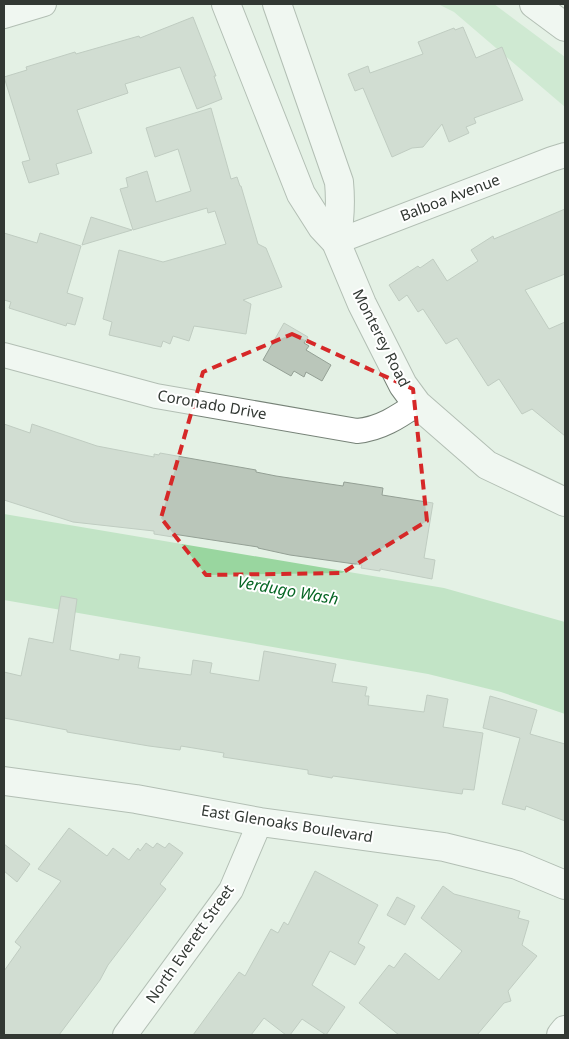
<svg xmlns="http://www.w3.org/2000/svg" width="569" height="1039" viewBox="0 0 569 1039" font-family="'Noto Sans',sans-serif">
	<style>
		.green { fill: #b6e1ba }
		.water { fill: #99d69f }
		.building { fill: #bac6ba; stroke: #94a095 }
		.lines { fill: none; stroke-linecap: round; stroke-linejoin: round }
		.minor-casing { stroke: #778378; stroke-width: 26 }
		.tertiary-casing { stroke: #778378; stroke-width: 30 }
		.secondary-casing { stroke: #778378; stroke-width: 30 }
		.motorway-casing { stroke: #778378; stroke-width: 30 }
		.minor { stroke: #fff; stroke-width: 24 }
		.tertiary { stroke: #fff; stroke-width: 28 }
		.secondary { stroke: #fff; stroke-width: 28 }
		.motorway { stroke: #fff; stroke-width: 28 }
		.marked { fill: none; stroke: #d62828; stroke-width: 4; stroke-dasharray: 10 6; stroke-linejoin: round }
		.labels { text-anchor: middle; stroke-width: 4; stroke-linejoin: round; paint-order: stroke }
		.street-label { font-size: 15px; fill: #323833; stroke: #fff }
		.water-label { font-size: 16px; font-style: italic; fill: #056523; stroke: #fff }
	</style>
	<rect width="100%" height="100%" fill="#e4f1e5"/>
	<path class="green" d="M438 4H494L565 57V107L454 12Z"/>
	<path class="water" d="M4 514 444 588 565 622V714L501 692 428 674 4 600Z"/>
	<g class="building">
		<path d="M193 17 216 76H214L222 99 197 109 180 67 125 84 128 93 77 110 92 153 56 164 59 174 29 183 22 162 30 160 4 77 27 70 26 67 75 52 76 54 139 36 140 38Z"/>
		<path d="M463 27 476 58 502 47 523 100 474 118 476 123 466 127 469 133 449 142 442 124 423 147 412 148 392 157 363 88 355 91 348 74 368 66 370 73 423 54 418 42 454 28 455 30Z"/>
		<path d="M211 108 231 179 237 177 240 186H241L258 244 266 248 282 287 243 300 251 304 246 334 194 326 189 341 173 336 170 344 163 341 161 347 109 335 112 322 103 319 119 250 163 262 226 244 215 211 208 213 207 208 133 230 120 189 128 187 126 178 147 171 156 202 191 191 178 149 155 157 146 128Z"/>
		<path d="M565 209V274L525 290 549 329 565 322V436L532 409 522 414 499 379 488 386 457 338 446 344 423 309 418 312 407 295 399 301 389 285 418 266 420 268 433 259 447 281 478 261 471 250 493 236 494 239Z"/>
		<path d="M91 217 132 230 82 245Z"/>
		<path d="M4 233 37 243 40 233 81 246 67 293 83 298 75 325 67 323 66 326 9 308 11 302 4 300Z"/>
		<path d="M284 323 308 337 304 343 309 346 306 350 331 365 322 381 306 372 304 377 294 371 291 376 263 360Z"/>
		<path d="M4 424 30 433 32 424 97 446 154 457V454L159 455 160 453 256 470V472L276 476 343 486 344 482 383 488 382 495 433 503 424 558 435 560 432 579 380 569V571L361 568 362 565 290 555 258 548V547L173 534V537L154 534V531L73 522 4 500Z"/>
		<path d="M61 596 77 599 70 650 119 660 120 654 140 657 138 668 191 675 193 660 212 663 210 673 259 681 264 651 336 664 332 682 367 687 365 696H369L368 705 424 712 427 695 448 699 443 727 483 733 474 790 463 789 462 794 333 776 332 778 308 774V770L223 757 224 753 181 746 180 750 149 746 67 732V730L4 718V672L21 676 29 638 53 643Z"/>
		<path d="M490 696 537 710 530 734 565 744V821L526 806 525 810 502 804 520 738 483 728Z"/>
		<path d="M69 828 107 856 113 848 129 860 138 848 140 851 146 843 153 848 157 843 165 848 169 843 183 853 160 884 166 889 108 965 100 980 59 1035H4V971L21 947 15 942 61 881 38 869Z"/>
		<path d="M4 844 30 864 17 882 4 871Z"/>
		<path d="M315 871 378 905 358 943 365 947 355 965 330 951 312 985 345 1007 326 1035 302 1019 290 1035H286L264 1018 251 1035H193L239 972 245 976 271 929 278 933 284 922 288 925Z"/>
		<path d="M443 886 454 894 520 911 518 918 529 921 522 945 537 956 508 991 511 1001 504 1003 477 1035H399L359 1003 389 965 394 968 405 953 439 980 462 951 421 918Z"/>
		<path d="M397 897 415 906 405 925 387 915Z"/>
	</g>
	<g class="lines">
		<defs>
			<g id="minor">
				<path d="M4 16 44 4"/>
				<path d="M336 242 552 159 565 155"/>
				<path d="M4 355 156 396 357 431C380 429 398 417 417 404"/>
				<path d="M125 1035 231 890 260 822"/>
			</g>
			<g id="tertiary">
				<path d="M4 781 136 799 260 822 444 847 517 865 565 885"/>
				<path d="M561 1035 565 1030"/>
			</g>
			<g id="secondary">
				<path d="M226 4 301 194 322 227 336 242 362 304 403 385 417 404 487 465 565 502"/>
				<path d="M277 4 339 182C341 203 340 221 336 242"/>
			</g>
			<path id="motorway" d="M534 4 565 27"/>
		</defs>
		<use href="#minor" class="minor-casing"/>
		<use href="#tertiary" class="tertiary-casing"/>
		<use href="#secondary" class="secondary-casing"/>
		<use href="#motorway" class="motorway-casing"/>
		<use href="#minor" class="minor"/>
		<use href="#tertiary" class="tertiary"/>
		<use href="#secondary" class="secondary"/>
		<use href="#motorway" class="motorway"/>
	</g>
	<path d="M0 0H569V1039H0ZM292 334 413 389 427 521 342 573 206 575 161 518 203 372Z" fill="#e4f1e5" fill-opacity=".55" fill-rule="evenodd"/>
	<path class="marked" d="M292 334 413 389 427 521 342 573 206 575 161 518 203 372Z"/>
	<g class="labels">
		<g class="street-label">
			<text transform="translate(450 198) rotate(-21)" y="5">Balboa Avenue</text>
			<text transform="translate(381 338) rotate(63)" y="5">Monterey Road</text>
			<text transform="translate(212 405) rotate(10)" y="5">Coronado Drive</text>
			<text transform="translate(287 824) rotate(9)" y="5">East Glenoaks Boulevard</text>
			<text transform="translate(190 944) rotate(-55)" y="5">North Everett Street</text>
		</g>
		<g class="water-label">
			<text transform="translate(288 590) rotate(10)" y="6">Verdugo Wash</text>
		</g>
	</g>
	<rect width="569" height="1039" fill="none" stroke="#323833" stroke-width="10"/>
</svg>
